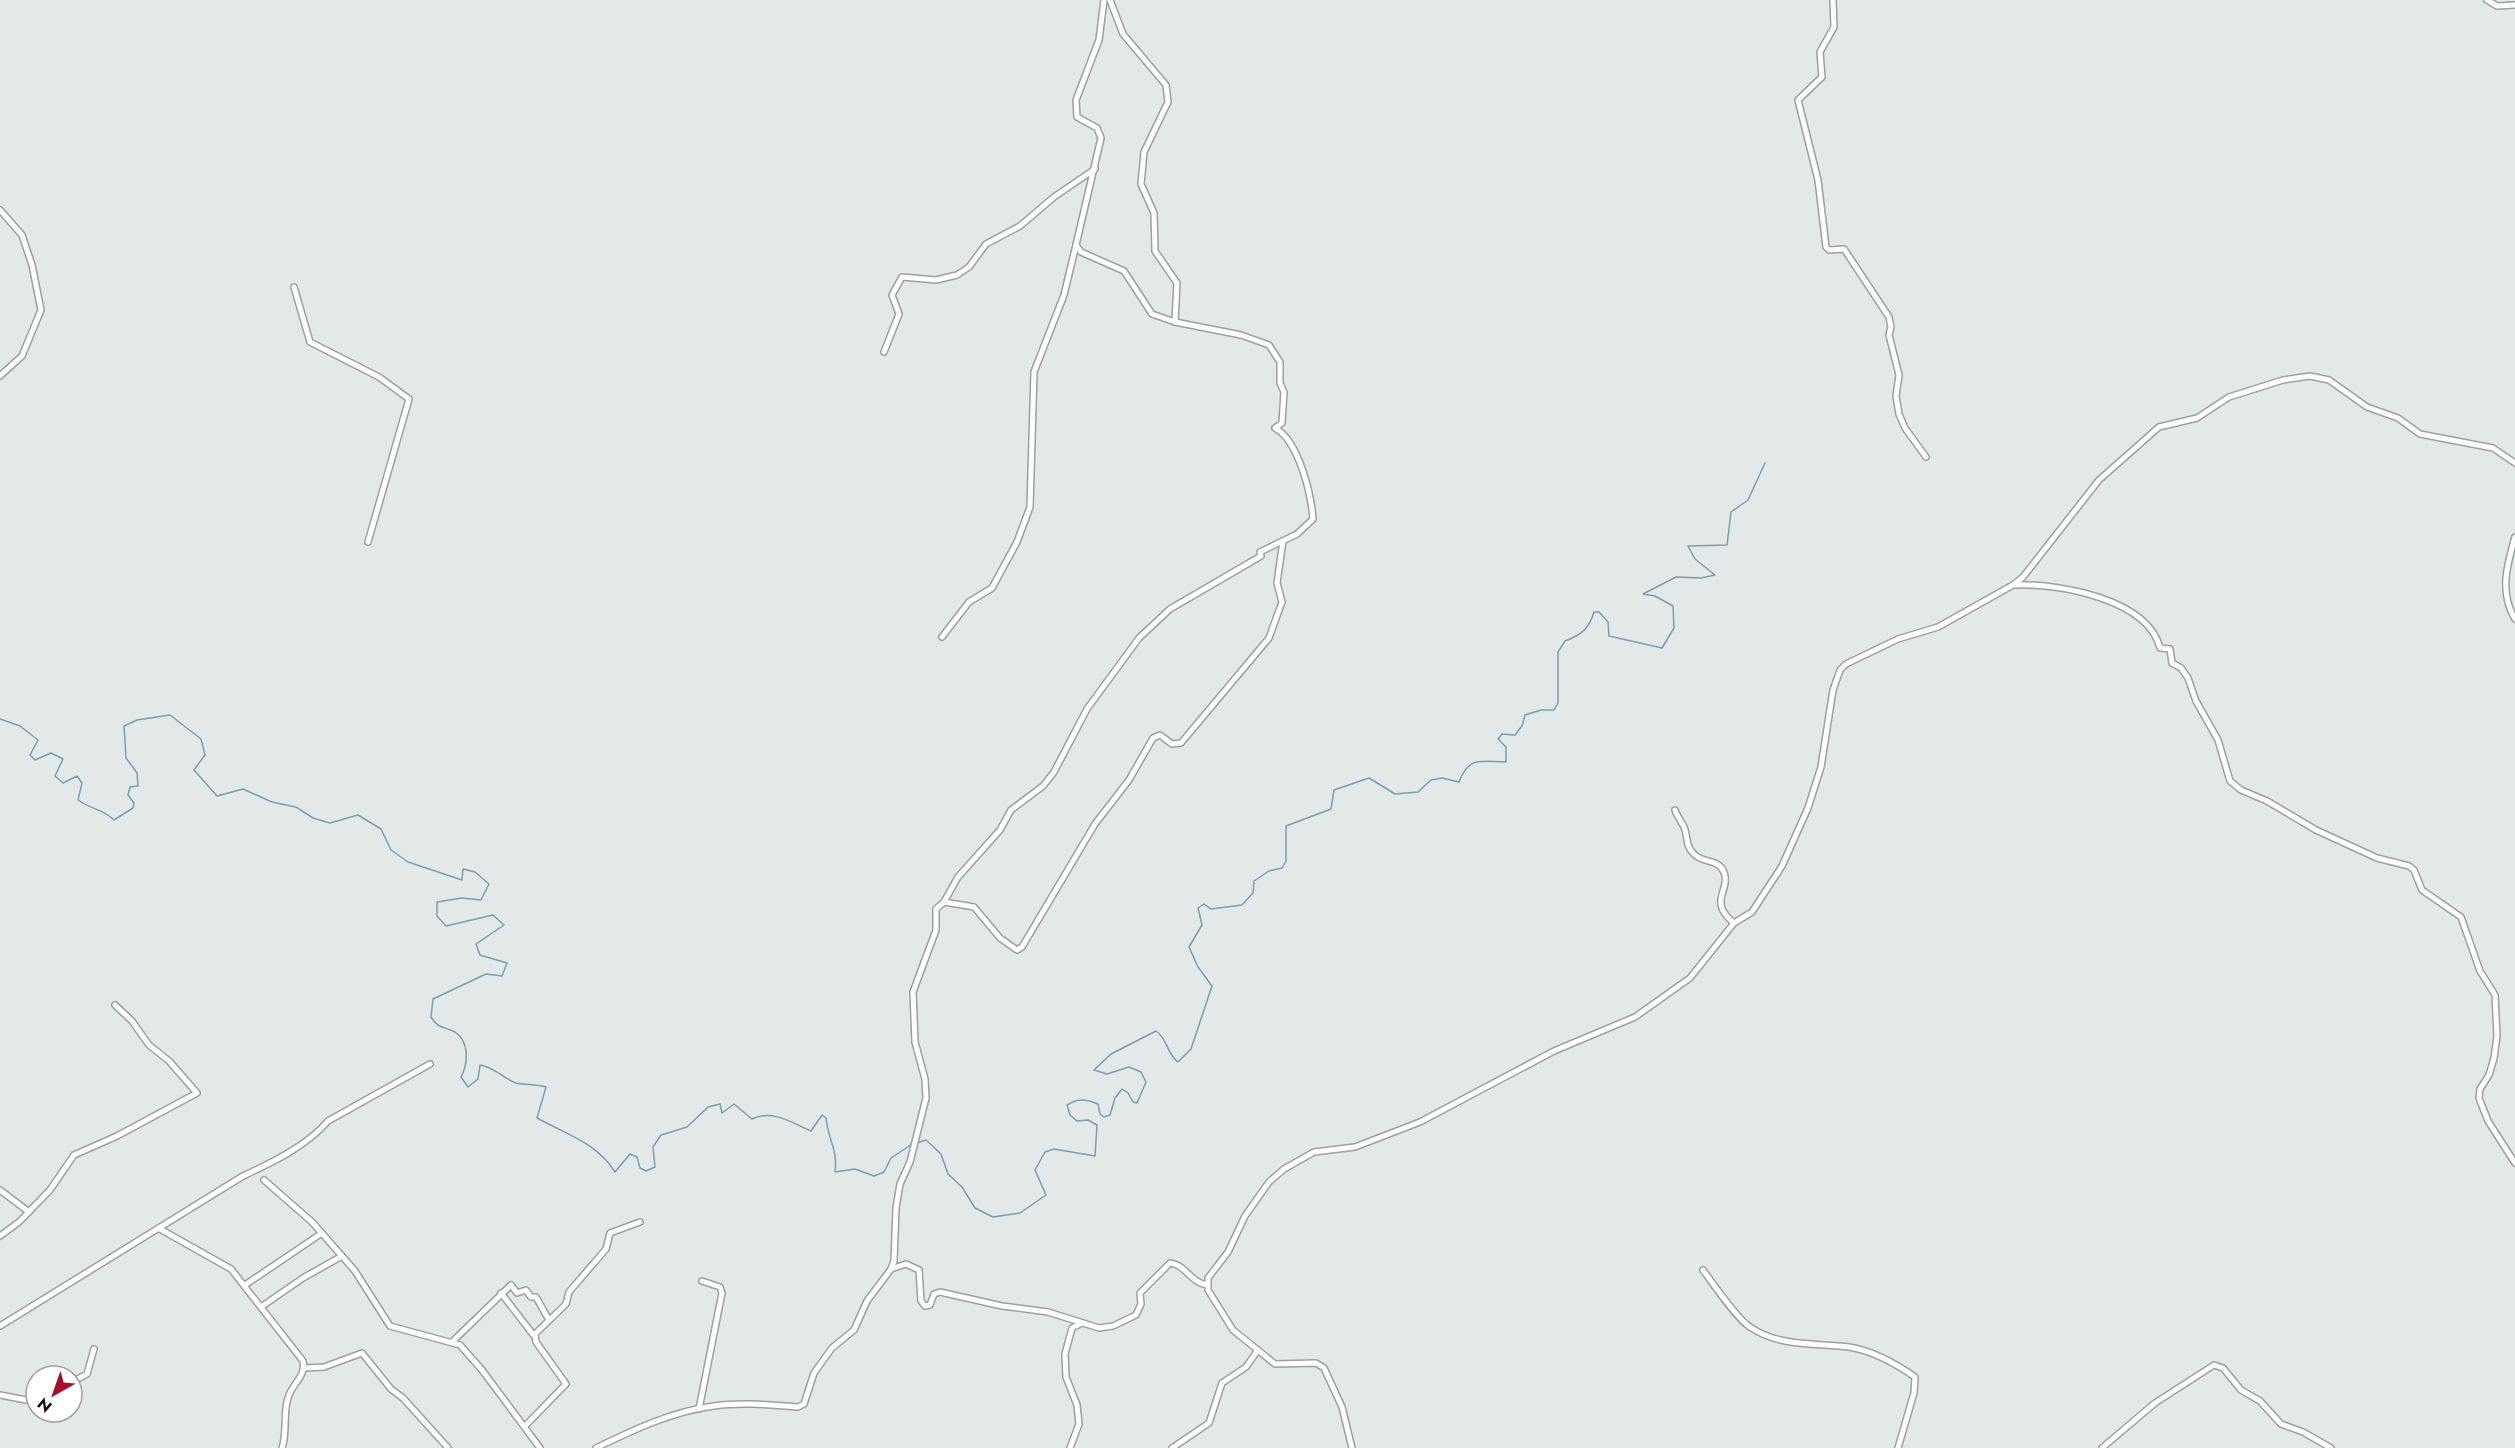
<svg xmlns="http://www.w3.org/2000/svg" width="2515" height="1448" viewBox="0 0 2515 1448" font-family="Jost,sans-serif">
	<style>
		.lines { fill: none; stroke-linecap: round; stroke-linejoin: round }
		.stream { stroke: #73a1b5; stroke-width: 1.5 }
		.minor-casing { stroke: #9ba19e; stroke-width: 8 }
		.minor { stroke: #fff; stroke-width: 5 }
	</style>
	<rect width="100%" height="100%" fill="#e3e9e6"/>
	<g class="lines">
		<g class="stream">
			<path d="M0 719 20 726 38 740 30 755 35 760 51 753 63 759 55 776 63 783 77 776 82 783 78 800C90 809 103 809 114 820L133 808 134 803 128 795 130 787 138 786 137 773 126 758 124 726 137 720 170 715 201 739 205 755 194 770 217 796 243 789 272 802 296 807 313 818 330 823 358 815 381 829 391 850 408 862 462 880 463 869 475 872 489 884 481 900 462 898 437 902V916L446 926 493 915 504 925 476 944 480 955 507 963 502 976 486 974 433 999 431 1017C438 1029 444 1026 455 1032 470 1042 468 1064 461 1077L468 1087 478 1079 480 1065C496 1068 506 1080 516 1083 526 1085 536 1084 546 1087L537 1118C566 1134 597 1143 615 1172L630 1154 637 1157 640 1168 646 1171 655 1167 653 1147 661 1135 687 1127 708 1107 720 1104 722 1113 734 1104 752 1119C773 1109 792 1123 811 1131L822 1115 826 1118C828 1140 838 1149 835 1172L855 1169 874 1176 884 1172 891 1158 912 1144"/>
			<path d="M917 1143 926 1140 941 1154 948 1174 962 1187 975 1208 993 1217 1020 1213 1046 1195 1035 1170 1045 1152 1054 1149 1095 1156 1097 1125 1088 1120 1077 1121 1070 1115 1067 1105C1078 1098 1086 1099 1098 1104L1100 1114 1104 1117 1110 1115 1115 1098 1122 1089 1128 1093 1133 1102 1137 1103 1146 1082 1141 1072 1129 1067 1107 1074 1094 1070 1111 1054 1156 1031C1168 1039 1166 1053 1178 1062L1191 1049 1212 986 1198 967 1189 947 1202 925 1198 908 1204 904 1211 909 1242 905 1253 893 1254 881 1269 871 1282 868 1286 861V826L1331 809 1334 790 1369 778 1395 794 1418 792 1431 780 1442 778 1459 782C1469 755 1482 762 1506 762V747L1498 739 1502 734 1515 735 1522 726 1525 715 1541 710H1554L1558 703V652L1565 641C1581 635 1589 629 1594 612H1599L1608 622 1609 636 1662 648 1674 628 1673 606 1655 596 1643 594 1676 577 1701 578 1715 575 1695 559 1688 546 1727 545 1731 512 1748 500 1765 463"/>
		</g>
		<defs>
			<g id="minor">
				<path d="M1110 0 1123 34 1166 85 1168 102 1144 152 1141 184 1154 213 1155 251 1177 283 1175 322"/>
				<path d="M1833 0 1834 27 1820 52 1822 77 1798 100 1818 180 1826 247 1829 250 1844 249 1889 317 1891 327 1889 335 1899 375 1896 396 1899 414 1905 428 1926 457"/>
				<path d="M2487 0 2497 6 2515 5"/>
				<path d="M0 210 22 235 32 265 41 310 22 356 0 376"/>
				<path d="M294 287 310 342 379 377 409 399 368 542"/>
				<path d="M884 352 899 314 892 295 902 277 936 280 957 275 969 267 986 244 1020 226 1054 197 1095 169"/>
				<path d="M2515 537C2507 565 2499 592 2515 619"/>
				<path d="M2015 585C2058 583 2148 599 2160 648L2170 649 2172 663 2181 668 2188 678 2196 701 2218 740 2230 781 2241 790 2267 801 2316 830 2377 858 2409 866 2414 870 2422 890 2461 917 2480 971 2495 995 2497 1036 2494 1058 2489 1075 2480 1089 2479 1098 2488 1121 2515 1163"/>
				<path d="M942 637 969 602 992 588 1017 542 1030 507 1034 372 1064 295 1076 245"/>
				<path d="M1675 810C1677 816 1681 821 1684 827 1688 836 1685 845 1693 853 1702 864 1718 858 1724 872 1731 891 1707 901 1734 923"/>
				<path d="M944 902 974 907 1000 938 1017 950 1022 947 1095 824 1129 780 1153 738 1160 735 1172 744 1181 743 1269 638 1282 602 1277 583 1283 541"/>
				<path d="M264 1180 312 1222 355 1271 390 1326 460 1345 482 1370 540 1448"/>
				<path d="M0 1190 29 1212"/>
				<path d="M160 1229 231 1269 303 1361C306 1376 294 1382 289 1395 282 1412 288 1431 282 1448"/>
				<path d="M0 1236 19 1222 50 1190 74 1155 117 1136 197 1093 169 1061 149 1045 132 1021 115 1005"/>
				<path d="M891 1269 906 1264 919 1270 921 1301 925 1306 930 1305 934 1294 940 1292 1002 1306 1048 1312 1099 1328 1113 1326 1136 1315 1141 1304 1140 1293 1170 1263C1185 1264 1191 1283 1207 1285"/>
				<path d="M1703 1270C1714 1285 1737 1319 1750 1327 1779 1347 1816 1343 1849 1347 1874 1351 1895 1363 1915 1377L1914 1393 1898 1448"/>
				<path d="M245 1285 322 1233"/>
				<path d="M501 1293 535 1337"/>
				<path d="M261 1307 303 1278 342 1256"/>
				<path d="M0 1326 243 1176C271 1163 307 1146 328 1121L430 1064"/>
				<path d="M452 1342 511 1285 517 1293 526 1290 531 1297H536L549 1320"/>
				<path d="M305 1368 324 1367 362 1353 391 1389 403 1398 448 1448"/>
				<path d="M72 1382 87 1374 94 1349"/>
				<path d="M0 1395 26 1400 36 1398"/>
				<path d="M699 1409 722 1293 720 1287 702 1281"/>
				<path d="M525 1426 566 1384 536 1342 535 1334 566 1304 569 1292 606 1249 610 1233 640 1222"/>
				<path d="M596 1448C633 1430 673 1411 714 1406 742 1402 771 1405 798 1407L804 1404 814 1373 832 1348 854 1330 867 1301 891 1269 894 1261 896 1208 900 1184 910 1162 926 1098 925 1079 915 1042 913 992 936 930V909L944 902 958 877 1000 830 1011 810 1043 786 1054 772 1087 709 1139 638 1170 609 1261 556 1260 552 1297 534 1313 519C1311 494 1299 441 1275 428L1282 423 1284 392 1280 383V362L1269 345 1241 335 1175 322 1152 314 1124 271 1081 252 1076 245 1101 138 1097 128 1077 117 1076 100 1099 40 1104 0"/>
				<path d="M1070 1448 1079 1424 1077 1405 1066 1377 1065 1354 1072 1328 1082 1323"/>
				<path d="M1172 1448 1209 1423 1222 1383 1246 1367 1258 1350"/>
				<path d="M1352 1448 1342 1407 1324 1368 1316 1363 1275 1364 1233 1330 1208 1290V1278L1228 1252 1245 1216 1269 1182 1284 1169 1314 1152 1355 1147 1420 1122 1554 1051 1635 1017 1690 978 1734 923 1752 912 1782 866 1808 808 1821 767 1833 690 1840 670 1846 664 1898 639 1938 627 2013 585 2023 577 2099 480 2159 427 2197 418 2229 397 2283 380 2310 376 2329 380 2367 407 2398 418 2420 434 2493 448 2515 463"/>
				<path d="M2102 1448 2155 1403 2214 1365 2223 1368 2241 1390 2260 1401 2281 1424 2303 1432 2331 1448"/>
			</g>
		</defs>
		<use href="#minor" class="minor-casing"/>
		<use href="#minor" class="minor"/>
	</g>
	<g transform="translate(54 1394) rotate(220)"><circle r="28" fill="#ffffff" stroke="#9f9f9f" stroke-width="1.5"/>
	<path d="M0-4.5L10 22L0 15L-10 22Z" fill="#a60d28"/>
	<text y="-9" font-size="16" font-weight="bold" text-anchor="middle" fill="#0e100f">N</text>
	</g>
</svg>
